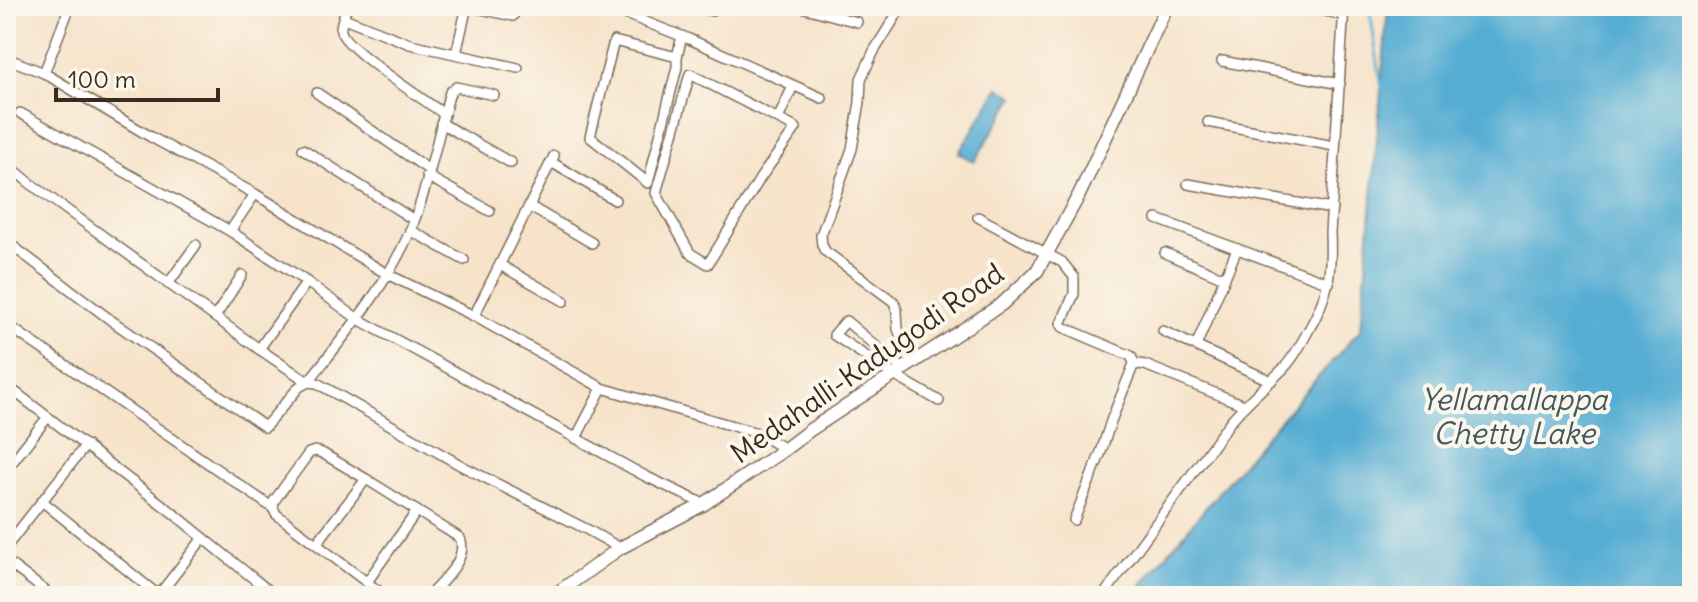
<svg xmlns="http://www.w3.org/2000/svg" width="1698" height="602" viewBox="0 0 1698 602" font-family="Delius,sans-serif">
	<style>
		.water { fill: #56add3; stroke: #486c78; stroke-width: 2 }
		.lines { fill: none; stroke-linecap: round; stroke-linejoin: round }
		.stream { stroke: #56add3; stroke-width: 3 }
		.minor-casing { stroke: #7c6b5a; stroke-width: 12 }
		.tertiary-casing { stroke: #7c6b5a; stroke-width: 15 }
		.minor { stroke: #fff; stroke-width: 9 }
		.tertiary { stroke: #fff; stroke-width: 12 }
		.labels { text-anchor: middle; stroke-width: 8; stroke-linejoin: round; paint-order: stroke }
		.street-label { font-size: 28px; fill: #3b2a1e; stroke: #fbf7ec }
		.water-label { font-size: 30px; font-style: italic; fill: #44585d; stroke: #fbf7ec }
	</style>
	<rect width="100%" height="100%" fill="#fbf7ec"/>
	<filter id="ink" filterUnits="userSpaceOnUse"><feTurbulence type="fractalNoise" baseFrequency=".0125" numOctaves="2"/><feDisplacementMap in="SourceGraphic" scale="16" xChannelSelector="R" yChannelSelector="G"/><feConvolveMatrix kernelMatrix="1 2 1 2 8 2 1 2 1" color-interpolation-filters="sRGB"/></filter>
	<filter id="wash" filterUnits="userSpaceOnUse"><feTurbulence type="fractalNoise" baseFrequency=".006" numOctaves="4" result="noise"/><feDisplacementMap in="SourceGraphic" scale="32" xChannelSelector="R" yChannelSelector="G"/><feGaussianBlur stdDeviation="1.8" result="paint"/><feColorMatrix in="noise" values="0 0 0 0 0 0 0 0 0 0 0 0 0 0 0 0 0 1.4 0 .05"/><feComposite in="paint" operator="in"/></filter>
	<g filter="url(#wash)">
		<rect width="100%" height="100%" fill="#f6e3ca"/>
		<g class="water">
			<path d="M1388 6H1692V596H1132L1265 437 1361 329Z"/>
			<path d="M999 87 1014 97 974 162 959 153Z"/>
		</g>
		<g class="lines">
			<path class="stream" d="M1369 6 1382 89"/>
		</g>
	</g>
	<g filter="url(#ink)">
		<g class="lines">
			<defs>
				<g id="minor">
					<path d="M347 6C345 13 340 24 341 31 344 48 426 101 444 114"/>
					<path d="M467 6 513 16"/>
					<path d="M605 6 689 39 822 98"/>
					<path d="M690 6 712 11"/>
					<path d="M798 6 857 22"/>
					<path d="M902 6 874 51 861 79 860 102 852 149 821 235 822 245 825 251 894 302 897 311 898 329 911 364"/>
					<path d="M1303 6 1343 15"/>
					<path d="M344 18 410 44 518 68"/>
					<path d="M456 54 467 6"/>
					<path d="M677 57V67L648 183 590 137 614 41 677 57 682 36"/>
					<path d="M6 58 44 73 151 137 255 194 387 274 474 316 602 388 757 433 785 449"/>
					<path d="M1222 61 1340 84"/>
					<path d="M44 73 70 6"/>
					<path d="M317 93 429 170"/>
					<path d="M20 113 230 231 307 282 358 319 645 476 704 504"/>
					<path d="M778 119 690 74 656 193 690 253 708 264 761 177 796 128 778 119 793 86"/>
					<path d="M1208 122 1334 146"/>
					<path d="M441 123 511 163"/>
					<path d="M303 149 414 220"/>
					<path d="M551 162 615 200"/>
					<path d="M6 163 31 184 259 349 308 382 317 383 462 466 588 530 620 548"/>
					<path d="M427 176 490 211"/>
					<path d="M1188 184 1332 209"/>
					<path d="M529 206 592 243"/>
					<path d="M978 217 1062 262 1074 277V294L1061 324 1063 327 1131 356 1135 365"/>
					<path d="M1157 219 1329 283"/>
					<path d="M410 230 464 260"/>
					<path d="M230 231 255 194"/>
					<path d="M6 241 112 321 265 427 299 387 308 382C346 334 387 286 411 229 429 185 437 137 450 92L456 87 494 95"/>
					<path d="M1165 253 1224 278"/>
					<path d="M500 265 564 301"/>
					<path d="M168 284 196 245"/>
					<path d="M474 316 554 156"/>
					<path d="M215 317 242 275"/>
					<path d="M6 324 273 508"/>
					<path d="M1163 331 1271 381"/>
					<path d="M1196 346 1237 249"/>
					<path d="M259 349 307 282"/>
					<path d="M903 369 846 321 834 335 894 375 939 401"/>
					<path d="M6 385 173 513 275 596"/>
					<path d="M576 438 602 388"/>
					<path d="M6 470 47 418"/>
					<path d="M42 501 158 595"/>
					<path d="M1074 520 1101 452 1111 421 1133 366 1139 364 1145 365 1244 405"/>
					<path d="M317 543 366 479"/>
					<path d="M6 547 86 445"/>
					<path d="M6 561 52 596"/>
					<path d="M367 582 417 511"/>
					<path d="M158 596 203 538"/>
					<path d="M385 596 276 514 273 508 274 501 309 453 315 451 322 453 366 479 460 538C469 559 442 581 429 596"/>
					<path d="M1103 596 1230 422C1246 402 1265 387 1283 369 1293 359 1300 346 1307 333 1328 297 1332 275 1330 233L1344 6"/>
				</g>
				<path id="tertiary" d="M553 596 620 548 704 504 785 449 810 430 1002 304 1037 271 1079 195 1167 6"/>
			</defs>
			<use href="#minor" class="minor-casing"/>
			<use href="#tertiary" class="tertiary-casing"/>
			<use href="#minor" class="minor"/>
			<use href="#tertiary" class="tertiary"/>
		</g>
	</g>
	<g class="labels">
		<g class="street-label">
			<text transform="translate(867 363) rotate(-35)" y="10">Medahalli-Kadugodi Road</text>
		</g>
		<g class="water-label">
			<text x="1514" y="410">Yellamallappa<tspan x="1514" dy="34">Chetty Lake</tspan></text>
		</g>
	</g>
	<rect width="1698" height="602" fill="none" stroke="#fbf7ec" stroke-width="32"/>
	<path d="M56 88v12h162v-12" fill="none" stroke="#3b2a1e" stroke-width="4"/>
	<text x="68" y="88" font-size="24" fill="#3b2a1e" stroke="#fbf7ec" stroke-width="6" paint-order="stroke">100 m</text>
</svg>
